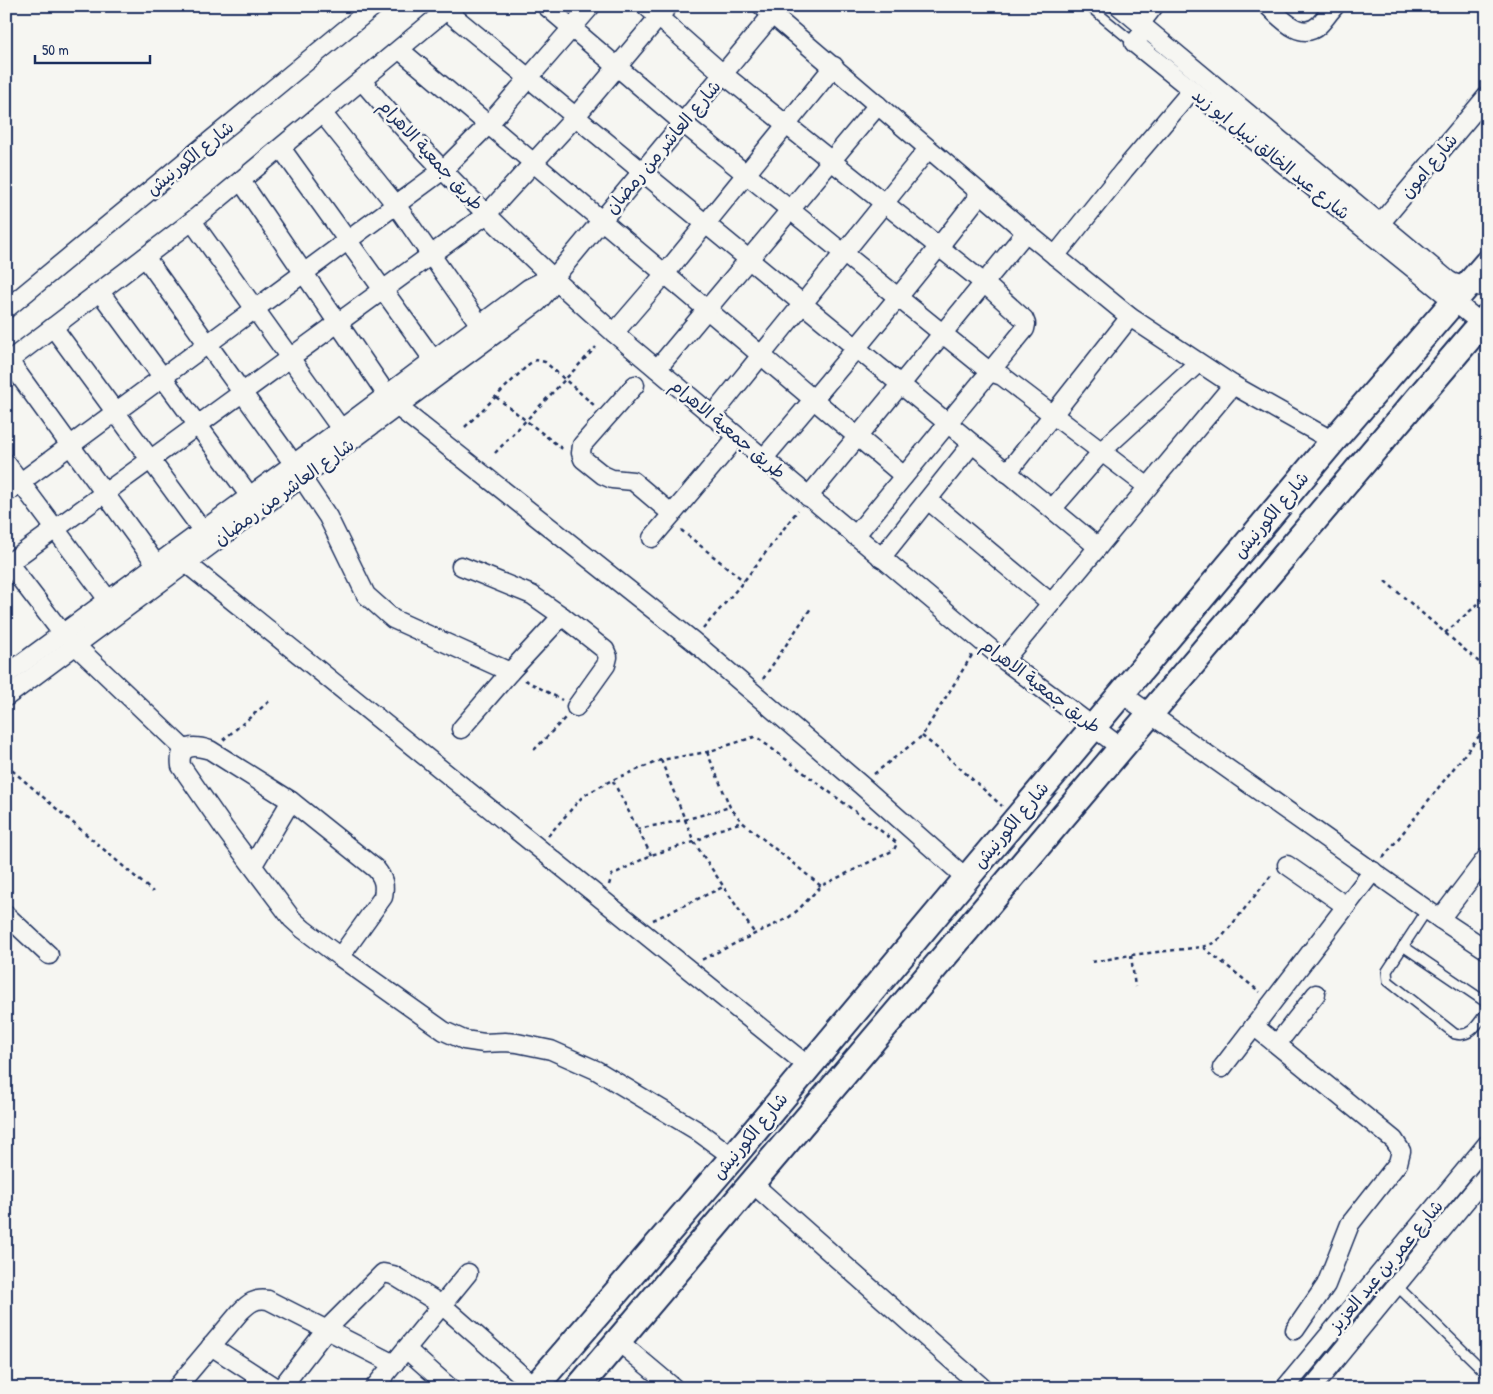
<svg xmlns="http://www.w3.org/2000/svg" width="1493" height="1394" viewBox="0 0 1493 1394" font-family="'Patrick Hand','Playpen Sans Arabic',sans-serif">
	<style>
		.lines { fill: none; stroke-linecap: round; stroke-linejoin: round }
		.lane-casing { stroke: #1b2f5e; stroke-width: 12 }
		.street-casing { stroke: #1b2f5e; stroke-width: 21 }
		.secondary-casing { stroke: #1b2f5e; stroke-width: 29 }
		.path { stroke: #1b2f5e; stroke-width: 2.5; stroke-dasharray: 4 4; stroke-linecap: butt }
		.lane { stroke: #f6f6f2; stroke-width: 9 }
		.street { stroke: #f6f6f2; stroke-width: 18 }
		.secondary { stroke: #f6f6f2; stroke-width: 25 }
		.labels { text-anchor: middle; stroke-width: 5; stroke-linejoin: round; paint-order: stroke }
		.street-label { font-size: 18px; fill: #1b2f5e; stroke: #f6f6f2 }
	</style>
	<rect width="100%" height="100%" fill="#f6f6f2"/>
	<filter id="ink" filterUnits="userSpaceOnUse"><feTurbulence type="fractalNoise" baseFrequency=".02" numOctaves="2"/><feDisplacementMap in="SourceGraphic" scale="10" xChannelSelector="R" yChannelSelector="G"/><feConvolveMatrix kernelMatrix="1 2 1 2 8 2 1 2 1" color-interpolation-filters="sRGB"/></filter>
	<g filter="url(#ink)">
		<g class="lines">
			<defs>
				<g id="lane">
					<path d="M1089 6 1134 43"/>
					<path d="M1427 910 1387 971 1388 981 1455 1034C1471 1038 1478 1023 1487 1011"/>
					<path d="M1403 946 1487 1003"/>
					<path d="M1396 1285 1487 1374"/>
				</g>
				<g id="street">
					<path d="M546 6 683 123 990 372 1002 376 1148 487"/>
					<path d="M646 6 723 74 984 283 1024 319 1026 324 1025 329 855 536"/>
					<path d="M762 6 1026 232 1130 317 1233 385 1333 441"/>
					<path d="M1119 6 1448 280C1460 289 1473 282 1487 289"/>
					<path d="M1268 6C1281 18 1301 42 1319 25 1325 19 1329 12 1335 6"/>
					<path d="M446 10 1098 547"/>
					<path d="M1140 24 1154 6"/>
					<path d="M1146 29 1134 43 1487 328"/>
					<path d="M400 50 904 476"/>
					<path d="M362 81C439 172 525 254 614 333L1004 660 1120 747"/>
					<path d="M323 114 396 205 480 325"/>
					<path d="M281 148 440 369"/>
					<path d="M241 181 387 395"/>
					<path d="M192 221 341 429"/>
					<path d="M1373 232 1487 96"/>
					<path d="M1055 256 1124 170 1192 90"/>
					<path d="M145 257 293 463"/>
					<path d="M100 292 249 495"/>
					<path d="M6 309 374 6"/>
					<path d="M53 327 202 530"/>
					<path d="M614 333 664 275 834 66"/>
					<path d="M9 361 156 564"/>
					<path d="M6 363 192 221 451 6"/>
					<path d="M657 369 878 105"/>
					<path d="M635 385 582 445 581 453 583 459 603 475 612 479 633 481 672 514"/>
					<path d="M398 407 693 641 861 785 966 878"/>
					<path d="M712 416 928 149"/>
					<path d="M763 459C837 372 911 284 981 193"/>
					<path d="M6 463 115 609"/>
					<path d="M1007 473 1130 317"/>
					<path d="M302 478 328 517 366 595 393 619 510 672"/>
					<path d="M6 493 443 170 488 125 591 6"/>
					<path d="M808 497 1026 232"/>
					<path d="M928 500 1051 603"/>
					<path d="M1052 509 1106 447 1198 363"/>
					<path d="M652 538 737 437"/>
					<path d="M881 558 972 444"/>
					<path d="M6 560 62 633"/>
					<path d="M186 563 808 1066"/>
					<path d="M6 565 487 214 576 116 668 6"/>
					<path d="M461 566 532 595 562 616 605 650 608 657 606 665 576 707"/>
					<path d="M75 645 185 750"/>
					<path d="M1004 660 1233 385"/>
					<path d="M6 675 341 429 529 288 545 280 553 279"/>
					<path d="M1122 694 1440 919 1487 950"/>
					<path d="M6 697 538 302 550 288 553 279 772 15"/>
					<path d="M461 729 510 672 562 616"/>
					<path d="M253 865 291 801"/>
					<path d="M1287 865 1346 906"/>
					<path d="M6 915 49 955"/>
					<path d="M1440 919 1487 857"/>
					<path d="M340 957 303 929 292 919 224 828 181 766C178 744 194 745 210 750L291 801 376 869C384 879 385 885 383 897L340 957 444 1031 464 1040 484 1043 505 1042 517 1043 551 1050 596 1070 696 1130 733 1157"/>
					<path d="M1254 1026 1394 1140 1401 1151 1398 1163 1350 1224 1326 1285 1295 1330"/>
					<path d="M1277 1044 1316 994"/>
					<path d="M1222 1068 1373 871"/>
					<path d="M753 1184 983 1388"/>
					<path d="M618 1341 674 1388"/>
					<path d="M211 1346 276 1388"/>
					<path d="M406 1349 450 1388"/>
					<path d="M176 1388 240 1312C249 1303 255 1298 268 1300L394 1364"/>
					<path d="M281 1388 326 1330 383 1273 393 1275 442 1305 535 1387"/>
					<path d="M374 1388 468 1273"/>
					<path d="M1285 1388 1487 1144"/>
					<path d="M1312 1388 1487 1175"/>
				</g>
				<g id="secondary">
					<path d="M534 1388 733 1157 1333 441 1487 263"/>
					<path d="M578 1388 1487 317"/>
				</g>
			</defs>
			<use href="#lane" class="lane-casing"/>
			<use href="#street" class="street-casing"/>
			<use href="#secondary" class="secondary-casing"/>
			<g class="path">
				<path d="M496 397 565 451"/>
				<path d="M465 427 529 364 536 360 545 362 595 406"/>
				<path d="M495 453 596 347"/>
				<path d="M681 530 744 581"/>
				<path d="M1385 581 1487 669"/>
				<path d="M703 629 744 581 798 510"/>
				<path d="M1445 633 1487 596"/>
				<path d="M763 679 811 608"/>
				<path d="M525 680 562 700"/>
				<path d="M922 736 942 752 1002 806"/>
				<path d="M223 740 272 699"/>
				<path d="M534 750 566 717"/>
				<path d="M707 752 730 807 742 822 821 886"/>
				<path d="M661 760 694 842 755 934"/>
				<path d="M6 765 153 892"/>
				<path d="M874 774 922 736 972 655"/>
				<path d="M613 781 651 855"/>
				<path d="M637 829 684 820 730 807"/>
				<path d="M548 836 583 796 612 780 661 760 707 752 754 737 759 739 897 843 894 850 821 886 798 910 788 918 701 960"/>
				<path d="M1383 858 1487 726"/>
				<path d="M609 885 612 875 651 855 694 842 718 830 742 822"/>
				<path d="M653 920 723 887"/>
				<path d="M1203 947 1260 992"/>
				<path d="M1131 955 1135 987"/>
				<path d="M1092 962 1131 955 1202 947 1214 943 1222 937 1273 873"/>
				<path d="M6 1117 8 1118"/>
			</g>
			<use href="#lane" class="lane"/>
			<use href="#street" class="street"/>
			<use href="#secondary" class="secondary"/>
		</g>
	</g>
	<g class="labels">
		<g class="street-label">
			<text transform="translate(663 147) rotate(-50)" y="6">شارع العاشر من رمضان</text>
			<text transform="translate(1271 154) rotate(39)" y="6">شارع عبد الخالق نبيل ابو زيد</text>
			<text transform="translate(431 155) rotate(47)" y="6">طريق جمعية الاهرام</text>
			<text transform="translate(190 158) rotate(-39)" y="6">شارع الكورنيش</text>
			<text transform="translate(1429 166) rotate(-50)" y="6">شارع امون</text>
			<text transform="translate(728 429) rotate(40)" y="6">طريق جمعية الاهرام</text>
			<text transform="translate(284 492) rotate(-36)" y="6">شارع العاشر من رمضان</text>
			<text transform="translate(1271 515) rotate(-50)" y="6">شارع الكورنيش</text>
			<text transform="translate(1041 686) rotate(37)" y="6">طريق جمعية الاهرام</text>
			<text transform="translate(1011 825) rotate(-50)" y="6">شارع الكورنيش</text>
			<text transform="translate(750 1136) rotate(-50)" y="6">شارع الكورنيش</text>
			<text transform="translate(1386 1266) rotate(-50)" y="6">شارع عمر بن عبد العزيز</text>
		</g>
	</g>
	<rect width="1493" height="1394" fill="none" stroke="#f6f6f2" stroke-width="25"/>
	<rect x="12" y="12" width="1468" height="1369" fill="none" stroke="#1b2f5e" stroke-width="2" filter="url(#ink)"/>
	<path d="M35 55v8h115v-8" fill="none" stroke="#1b2f5e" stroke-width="2.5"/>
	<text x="42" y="55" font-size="15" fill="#1b2f5e" stroke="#f6f6f2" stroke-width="4" paint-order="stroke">50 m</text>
</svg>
